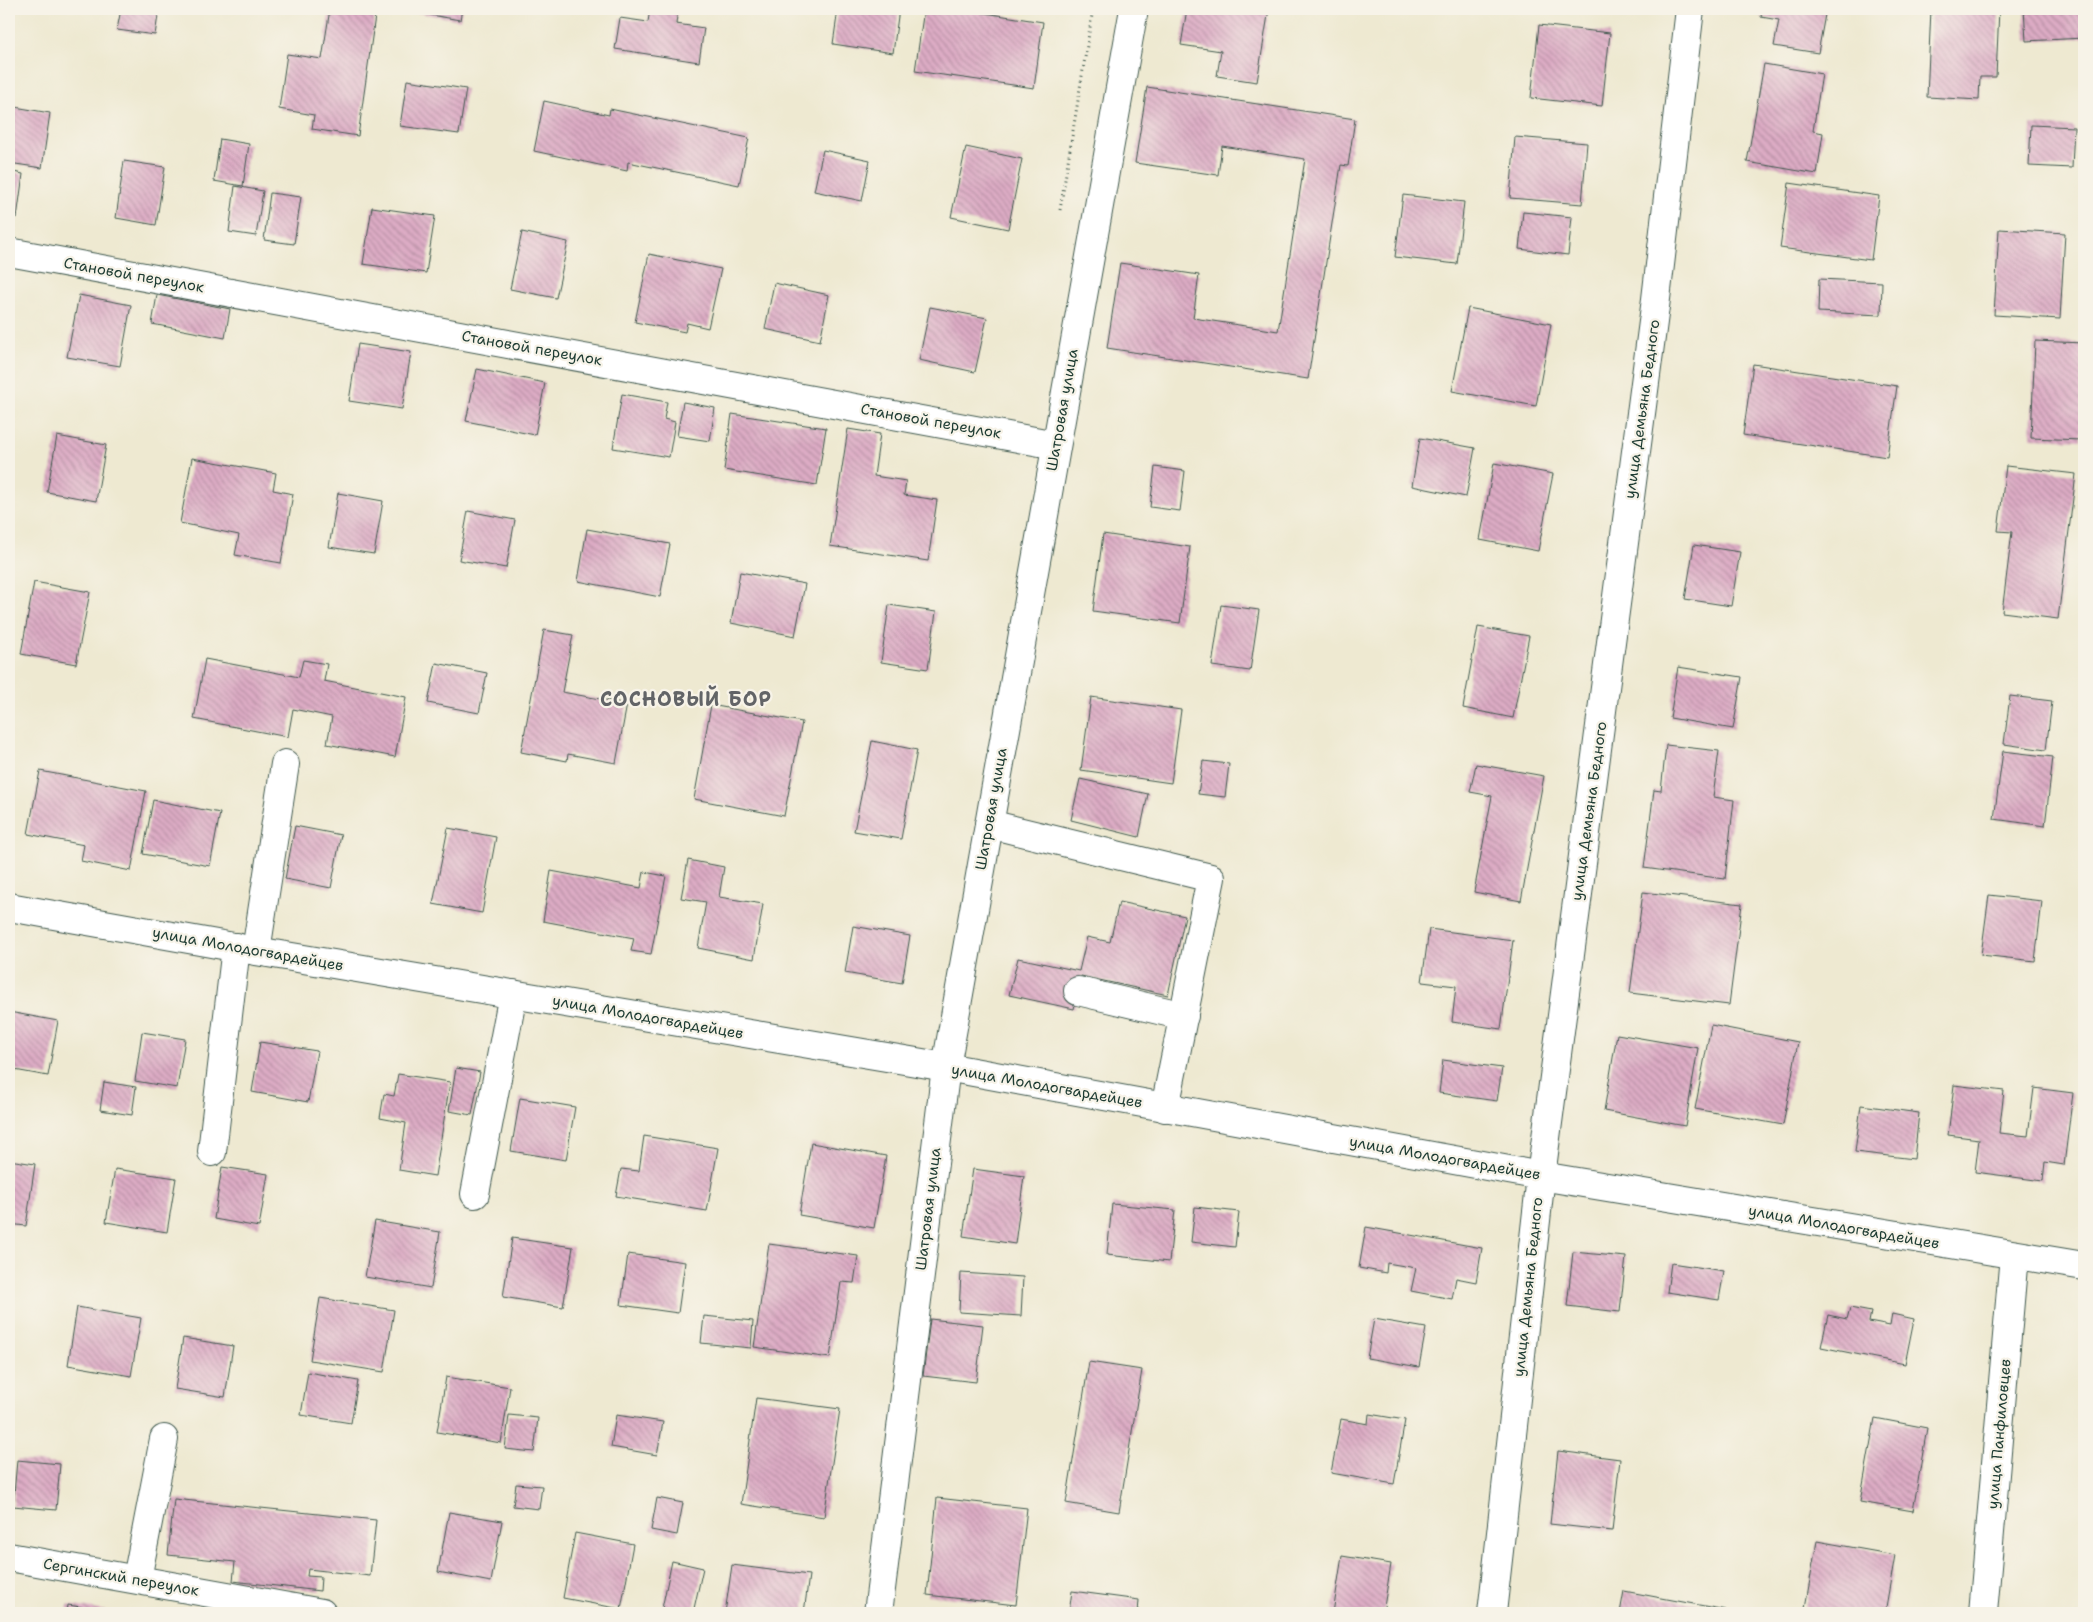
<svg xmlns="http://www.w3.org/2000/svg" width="2093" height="1622" viewBox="0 0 2093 1622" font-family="'Shantell Sans',sans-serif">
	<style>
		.building { fill: url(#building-back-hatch) }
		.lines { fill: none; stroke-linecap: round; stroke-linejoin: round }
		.minor-casing { stroke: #3e574c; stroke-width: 30 }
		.path { stroke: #3e574c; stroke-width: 3; stroke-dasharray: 1 4; stroke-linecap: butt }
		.minor { stroke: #fff; stroke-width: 28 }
		.labels { text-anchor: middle; stroke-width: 4.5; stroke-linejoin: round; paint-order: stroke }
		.street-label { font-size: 15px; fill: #1f3d34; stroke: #f7f3e8 }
		.district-label { font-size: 20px; font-weight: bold; letter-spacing: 1px; fill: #626467; stroke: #f7f3e8 }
	</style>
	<defs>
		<pattern id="building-back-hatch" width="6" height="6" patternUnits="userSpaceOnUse" patternTransform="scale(1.25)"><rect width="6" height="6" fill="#ddacc5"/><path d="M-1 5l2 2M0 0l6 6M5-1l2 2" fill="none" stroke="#b38da1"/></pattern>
	</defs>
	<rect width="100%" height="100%" fill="#f7f3e8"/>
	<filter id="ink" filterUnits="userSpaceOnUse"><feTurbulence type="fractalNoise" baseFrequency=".02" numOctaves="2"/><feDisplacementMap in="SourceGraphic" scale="10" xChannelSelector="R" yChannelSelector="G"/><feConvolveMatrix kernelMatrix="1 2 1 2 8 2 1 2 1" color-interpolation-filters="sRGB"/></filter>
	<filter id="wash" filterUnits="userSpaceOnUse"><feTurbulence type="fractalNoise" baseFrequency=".0096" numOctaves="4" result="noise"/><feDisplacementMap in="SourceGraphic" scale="20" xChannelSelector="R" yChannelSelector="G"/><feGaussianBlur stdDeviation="1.12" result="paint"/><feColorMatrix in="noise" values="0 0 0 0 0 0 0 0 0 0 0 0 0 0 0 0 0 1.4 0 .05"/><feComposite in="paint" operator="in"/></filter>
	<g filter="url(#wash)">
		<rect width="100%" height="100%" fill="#eee9d1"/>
		<g id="blocks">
			<g class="building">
				<path d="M121 9H159L155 35 117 30Z"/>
				<path d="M330 9H376L358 136 312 129 314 115 279 109 287 54 322 59Z"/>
				<path d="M396 9H462L460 20Z"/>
				<path d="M650 9H678L676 24 704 28 699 62 615 49 620 18 648 22Z"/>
				<path d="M838 9H899L893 53 833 44Z"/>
				<path d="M924 9H959L1043 22 1034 88 915 71Z"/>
				<path d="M1187 9H1269L1257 82 1217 76 1221 51 1181 45Z"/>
				<path d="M1762 9H1826L1818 53 1774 46 1779 20 1761 17Z"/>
				<path d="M1931 9H1999L1996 77H1980L1979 100 1927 97Z"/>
				<path d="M2024 9H2084V38L2026 41Z"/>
				<path d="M1539 25 1610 33 1602 106 1531 98Z"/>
				<path d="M1764 64 1822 74 1813 131 1823 133 1817 174 1747 162Z"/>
				<path d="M407 80 466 89 459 134 400 126Z"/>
				<path d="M1147 87 1355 119 1348 166 1341 165 1308 379 1107 348 1120 263 1199 275 1193 318 1278 331 1305 159 1222 146 1218 175 1135 163Z"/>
				<path d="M544 101 609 115 610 109 749 138 739 185 628 162 627 171 534 151Z"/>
				<path d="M9 106 50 113 42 168 9 163Z"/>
				<path d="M2031 125 2074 127 2072 168 2029 166Z"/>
				<path d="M1515 137 1587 143 1582 204 1510 198Z"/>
				<path d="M220 139 249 144 243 186 214 181Z"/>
				<path d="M966 147 1022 159 1008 229 951 217Z"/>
				<path d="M823 150 870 160 862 201 814 191Z"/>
				<path d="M124 161 165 167 156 225 116 218Z"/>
				<path d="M9 171 23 174 17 218 9 216Z"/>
				<path d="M1789 183 1879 196 1871 260 1780 248Z"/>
				<path d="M235 186 263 191 256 236 229 232Z"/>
				<path d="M270 193 301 197 294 244 264 240Z"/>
				<path d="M1403 195 1464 202 1457 264 1395 257Z"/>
				<path d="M372 207 435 216 426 273 363 264Z"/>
				<path d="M1523 212 1572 217 1568 255 1519 249Z"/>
				<path d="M1999 229 2065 233 2060 319 1994 315Z"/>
				<path d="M522 232 568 242 556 298 510 289Z"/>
				<path d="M649 254 721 269 708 328 687 323 685 332 635 322Z"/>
				<path d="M1819 279 1882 282 1881 315 1818 312Z"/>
				<path d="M774 283 829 295 820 341 765 329Z"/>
				<path d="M79 295 131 305 120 366 67 357Z"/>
				<path d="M157 295 230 309 225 338 152 324Z"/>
				<path d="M930 307 987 318 975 372 919 360Z"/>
				<path d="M1468 308 1551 324 1536 406 1452 391Z"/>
				<path d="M2035 341 2084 343 2081 440 2031 438Z"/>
				<path d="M358 344 411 352 402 409 349 401Z"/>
				<path d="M1753 364 1897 386 1887 457 1743 435Z"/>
				<path d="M477 369 545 383 535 435 466 421Z"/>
				<path d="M622 394 667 402 664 419 675 422 669 457 613 448Z"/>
				<path d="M683 402 715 408 710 441 677 436Z"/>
				<path d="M732 414 826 428 817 485 724 470Z"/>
				<path d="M848 429 880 434 874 476 906 481 904 495 937 500 928 561 830 546Z"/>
				<path d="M57 436 106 445 96 501 47 492Z"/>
				<path d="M1420 438 1475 448 1466 497 1412 486Z"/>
				<path d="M192 458 276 473 273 490 293 494 281 563 235 555 239 535 180 523Z"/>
				<path d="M1494 463 1553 474 1538 551 1480 540Z"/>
				<path d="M2006 466 2076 474 2058 619 2002 612 2012 532 1998 531Z"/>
				<path d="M1155 467 1185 471 1180 511 1150 507Z"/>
				<path d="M338 493 383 501 374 554 329 547Z"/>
				<path d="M468 511 515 520 506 568 459 560Z"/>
				<path d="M587 529 670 544 660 597 578 581Z"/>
				<path d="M1103 534 1190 547 1180 623 1093 611Z"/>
				<path d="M1694 545 1740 552 1731 606 1685 599Z"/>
				<path d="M740 572 805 584 795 636 731 623Z"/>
				<path d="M34 582 90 592 76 664 21 654Z"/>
				<path d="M889 605 936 612 928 669 881 662Z"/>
				<path d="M1221 605 1259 610 1250 671 1212 666Z"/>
				<path d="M1478 627 1529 636 1513 718 1463 708Z"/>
				<path d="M544 630 573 635 562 692 627 704 616 763 568 754 567 761 521 752Z"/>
				<path d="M205 659 299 677 303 660 327 664 324 681 406 697 395 757 327 744 332 717 293 709 288 737 194 719Z"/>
				<path d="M436 663 487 673 479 713 428 703Z"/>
				<path d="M1678 667 1742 677 1733 729 1670 718Z"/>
				<path d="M2010 696 2052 701 2046 750 2004 744Z"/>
				<path d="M1091 697 1181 710 1171 783 1081 770Z"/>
				<path d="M711 705 802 722 784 816 694 799Z"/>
				<path d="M872 741 917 750 901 839 854 831Z"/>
				<path d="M1666 745 1719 751 1713 797 1734 800 1725 879 1644 868 1654 790 1661 791Z"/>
				<path d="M2003 751 2053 757 2045 826 1994 819Z"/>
				<path d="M1203 761 1229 764 1225 797 1198 794Z"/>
				<path d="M1476 764 1544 776 1521 901 1474 892 1492 796 1470 792Z"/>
				<path d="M40 771 146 791 131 871 81 861 84 845 28 834Z"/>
				<path d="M1080 779 1148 794 1139 837 1071 820Z"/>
				<path d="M153 800 220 813 210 866 143 854Z"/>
				<path d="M295 826 341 835 331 888 285 879Z"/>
				<path d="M448 828 496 837 482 913 433 904Z"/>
				<path d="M688 860 724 867 719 897 763 904 754 959 698 948 706 902 681 898Z"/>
				<path d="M551 871 641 888 644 872 666 876 651 954 631 951 634 938 543 921Z"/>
				<path d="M1643 892 1742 904 1729 1005 1630 993Z"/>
				<path d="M1989 895 2042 901 2035 961 1981 955Z"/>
				<path d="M1119 902 1185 916 1168 995 1081 976 1074 1009 1009 995 1018 958 1079 971 1087 937 1110 942Z"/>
				<path d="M853 926 910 936 902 983 845 973Z"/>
				<path d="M1429 929 1513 940 1501 1029 1452 1022 1456 986 1422 982Z"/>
				<path d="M9 1012 58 1021 48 1076 9 1069Z"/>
				<path d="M1711 1025 1798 1042 1783 1125 1695 1109Z"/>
				<path d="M142 1032 185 1039 177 1088 135 1081Z"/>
				<path d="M1617 1034 1698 1048 1685 1126 1604 1111Z"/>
				<path d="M260 1042 317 1051 308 1102 252 1092Z"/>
				<path d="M1443 1060 1502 1068 1497 1101 1439 1093Z"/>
				<path d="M456 1068 480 1072 472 1115 449 1111Z"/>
				<path d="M398 1074 450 1082 435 1176 399 1170 406 1123 380 1118 384 1094 394 1096Z"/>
				<path d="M104 1082 136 1087 132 1115 100 1110Z"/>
				<path d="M1954 1085 2004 1091 1999 1133 2028 1136 2034 1088 2073 1093 2064 1165 2045 1162 2043 1181 1975 1172 1979 1139 1948 1135Z"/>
				<path d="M520 1098 575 1107 566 1160 511 1151Z"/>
				<path d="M1861 1105 1919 1113 1914 1159 1855 1152Z"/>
				<path d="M644 1136 718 1148 707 1211 616 1196 621 1169 639 1171Z"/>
				<path d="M811 1143 886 1156 874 1228 799 1215Z"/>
				<path d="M9 1160 35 1164 26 1226 9 1224Z"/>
				<path d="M222 1167 268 1174 259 1227 214 1219Z"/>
				<path d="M115 1169 176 1178 167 1232 106 1222Z"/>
				<path d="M973 1169 1024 1176 1015 1244 963 1236Z"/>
				<path d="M1112 1204 1175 1210 1169 1262 1107 1255Z"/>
				<path d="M1195 1207 1239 1212 1235 1247 1191 1242Z"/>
				<path d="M375 1221 440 1232 431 1288 365 1277Z"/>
				<path d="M1366 1227 1482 1248 1476 1282 1456 1278 1452 1299 1411 1291 1416 1268 1387 1263 1386 1273 1359 1268Z"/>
				<path d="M512 1238 573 1247 563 1307 503 1297Z"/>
				<path d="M769 1244 858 1256 854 1283 841 1282 830 1358 754 1347Z"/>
				<path d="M1573 1252 1626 1257 1620 1312 1567 1306Z"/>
				<path d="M628 1254 685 1262 678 1313 621 1305Z"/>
				<path d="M1671 1263 1724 1271 1719 1300 1667 1292Z"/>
				<path d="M961 1273 1023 1277 1021 1316 959 1312Z"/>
				<path d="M320 1298 394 1310 384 1372 310 1360Z"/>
				<path d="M77 1307 141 1318 131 1376 68 1365Z"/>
				<path d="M1850 1308 1871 1312 1869 1322 1890 1326 1892 1314 1914 1319 1905 1364 1821 1347 1828 1315 1847 1319Z"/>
				<path d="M704 1316 753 1321 751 1348 701 1343Z"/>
				<path d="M930 1319 983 1325 976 1382 923 1376Z"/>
				<path d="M1374 1319 1426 1328 1419 1367 1367 1358Z"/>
				<path d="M183 1338 233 1346 225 1397 175 1389Z"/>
				<path d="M1089 1362 1142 1370 1119 1512 1066 1503Z"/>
				<path d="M308 1372 358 1381 351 1423 301 1415Z"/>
				<path d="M446 1377 510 1387 501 1443 437 1432Z"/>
				<path d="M756 1398 840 1409 824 1517 741 1504Z"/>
				<path d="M1369 1414 1405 1420 1394 1484 1331 1473 1341 1419 1368 1424Z"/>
				<path d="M509 1415 538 1418 534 1452 505 1449Z"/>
				<path d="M616 1415 663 1422 657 1455 611 1447Z"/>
				<path d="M1875 1418 1927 1428 1913 1511 1860 1502Z"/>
				<path d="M1558 1451 1620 1459 1612 1531 1550 1524Z"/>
				<path d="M17 1460 60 1464 56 1510 13 1506Z"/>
				<path d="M516 1484 542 1486 539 1509 513 1506Z"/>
				<path d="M657 1498 683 1503 677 1535 651 1530Z"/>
				<path d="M937 1498 1027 1508 1016 1605 927 1595Z"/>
				<path d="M174 1499 376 1520 370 1576 308 1569 307 1576 321 1577 320 1591 233 1581 235 1562 168 1555Z"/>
				<path d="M449 1512 502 1521 491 1582 438 1572Z"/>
				<path d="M575 1533 633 1544 621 1609 563 1598Z"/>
				<path d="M1817 1541 1895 1555 1885 1613H1804Z"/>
				<path d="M1342 1556 1391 1564 1383 1613H1333Z"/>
				<path d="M672 1561 703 1568 693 1613H661Z"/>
				<path d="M732 1565 809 1575 804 1613H725Z"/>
				<path d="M1072 1591 1139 1600 1138 1613H1069Z"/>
				<path d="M1624 1591 1726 1610 1725 1613H1620Z"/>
				<path d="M68 1605 112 1612V1613H67Z"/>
			</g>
		</g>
	</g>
	<g filter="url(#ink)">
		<use href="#blocks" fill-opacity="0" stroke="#3e574c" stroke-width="1"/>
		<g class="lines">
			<defs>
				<g id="minor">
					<path d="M9 252 1056 445"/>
					<path d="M989 824 1211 878 1165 1108"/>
					<path d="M9 907 256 951 946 1067 1541 1176 2084 1266"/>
					<path d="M256 951 285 764"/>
					<path d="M1078 991 1184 1016"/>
					<path d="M212 1152 236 947"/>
					<path d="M475 1194 513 994"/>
					<path d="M9 1557 322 1613"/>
					<path d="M137 1579 164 1439"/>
					<path d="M878 1613 946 1067 1134 9"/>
					<path d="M1492 1613 1541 1176 1656 299 1690 9"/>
					<path d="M1983 1613 2014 1255"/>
				</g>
			</defs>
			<use href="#minor" class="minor-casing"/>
			<path class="path" d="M1060 210 1093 9"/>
			<use href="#minor" class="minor"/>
		</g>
	</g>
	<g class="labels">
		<g class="street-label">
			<text transform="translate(134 275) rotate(10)" y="5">Становой переулок</text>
			<text transform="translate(532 348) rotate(10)" y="5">Становой переулок</text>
			<text transform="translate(1642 409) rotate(-82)" y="5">улица Демьяна Бедного</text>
			<text transform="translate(1062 410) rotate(-80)" y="5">Шатровая улица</text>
			<text transform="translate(931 421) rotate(10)" y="5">Становой переулок</text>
			<text transform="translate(991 809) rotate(-80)" y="5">Шатровая улица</text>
			<text transform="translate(1589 811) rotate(-82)" y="5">улица Демьяна Бедного</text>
			<text transform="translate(248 949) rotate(10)" y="5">улица Молодогвардейцев</text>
			<text transform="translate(648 1017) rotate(10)" y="5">улица Молодогвардейцев</text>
			<text transform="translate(1047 1086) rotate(10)" y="5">улица Молодогвардейцев</text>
			<text transform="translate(1445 1158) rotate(10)" y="5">улица Молодогвардейцев</text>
			<text transform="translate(928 1209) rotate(-83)" y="5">Шатровая улица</text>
			<text transform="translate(1844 1227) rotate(10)" y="5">улица Молодогвардейцев</text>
			<text transform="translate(1528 1287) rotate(-84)" y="5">улица Демьяна Бедного</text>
			<text transform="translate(1999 1434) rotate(-85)" y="5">улица Панфиловцев</text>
			<text transform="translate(121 1577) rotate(10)" y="5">Сергинский переулок</text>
		</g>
		<g class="district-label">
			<text x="686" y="706">СОСНОВЫЙ БОР</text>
		</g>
	</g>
	<rect width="2093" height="1622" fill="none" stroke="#f7f3e8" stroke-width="30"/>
</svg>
